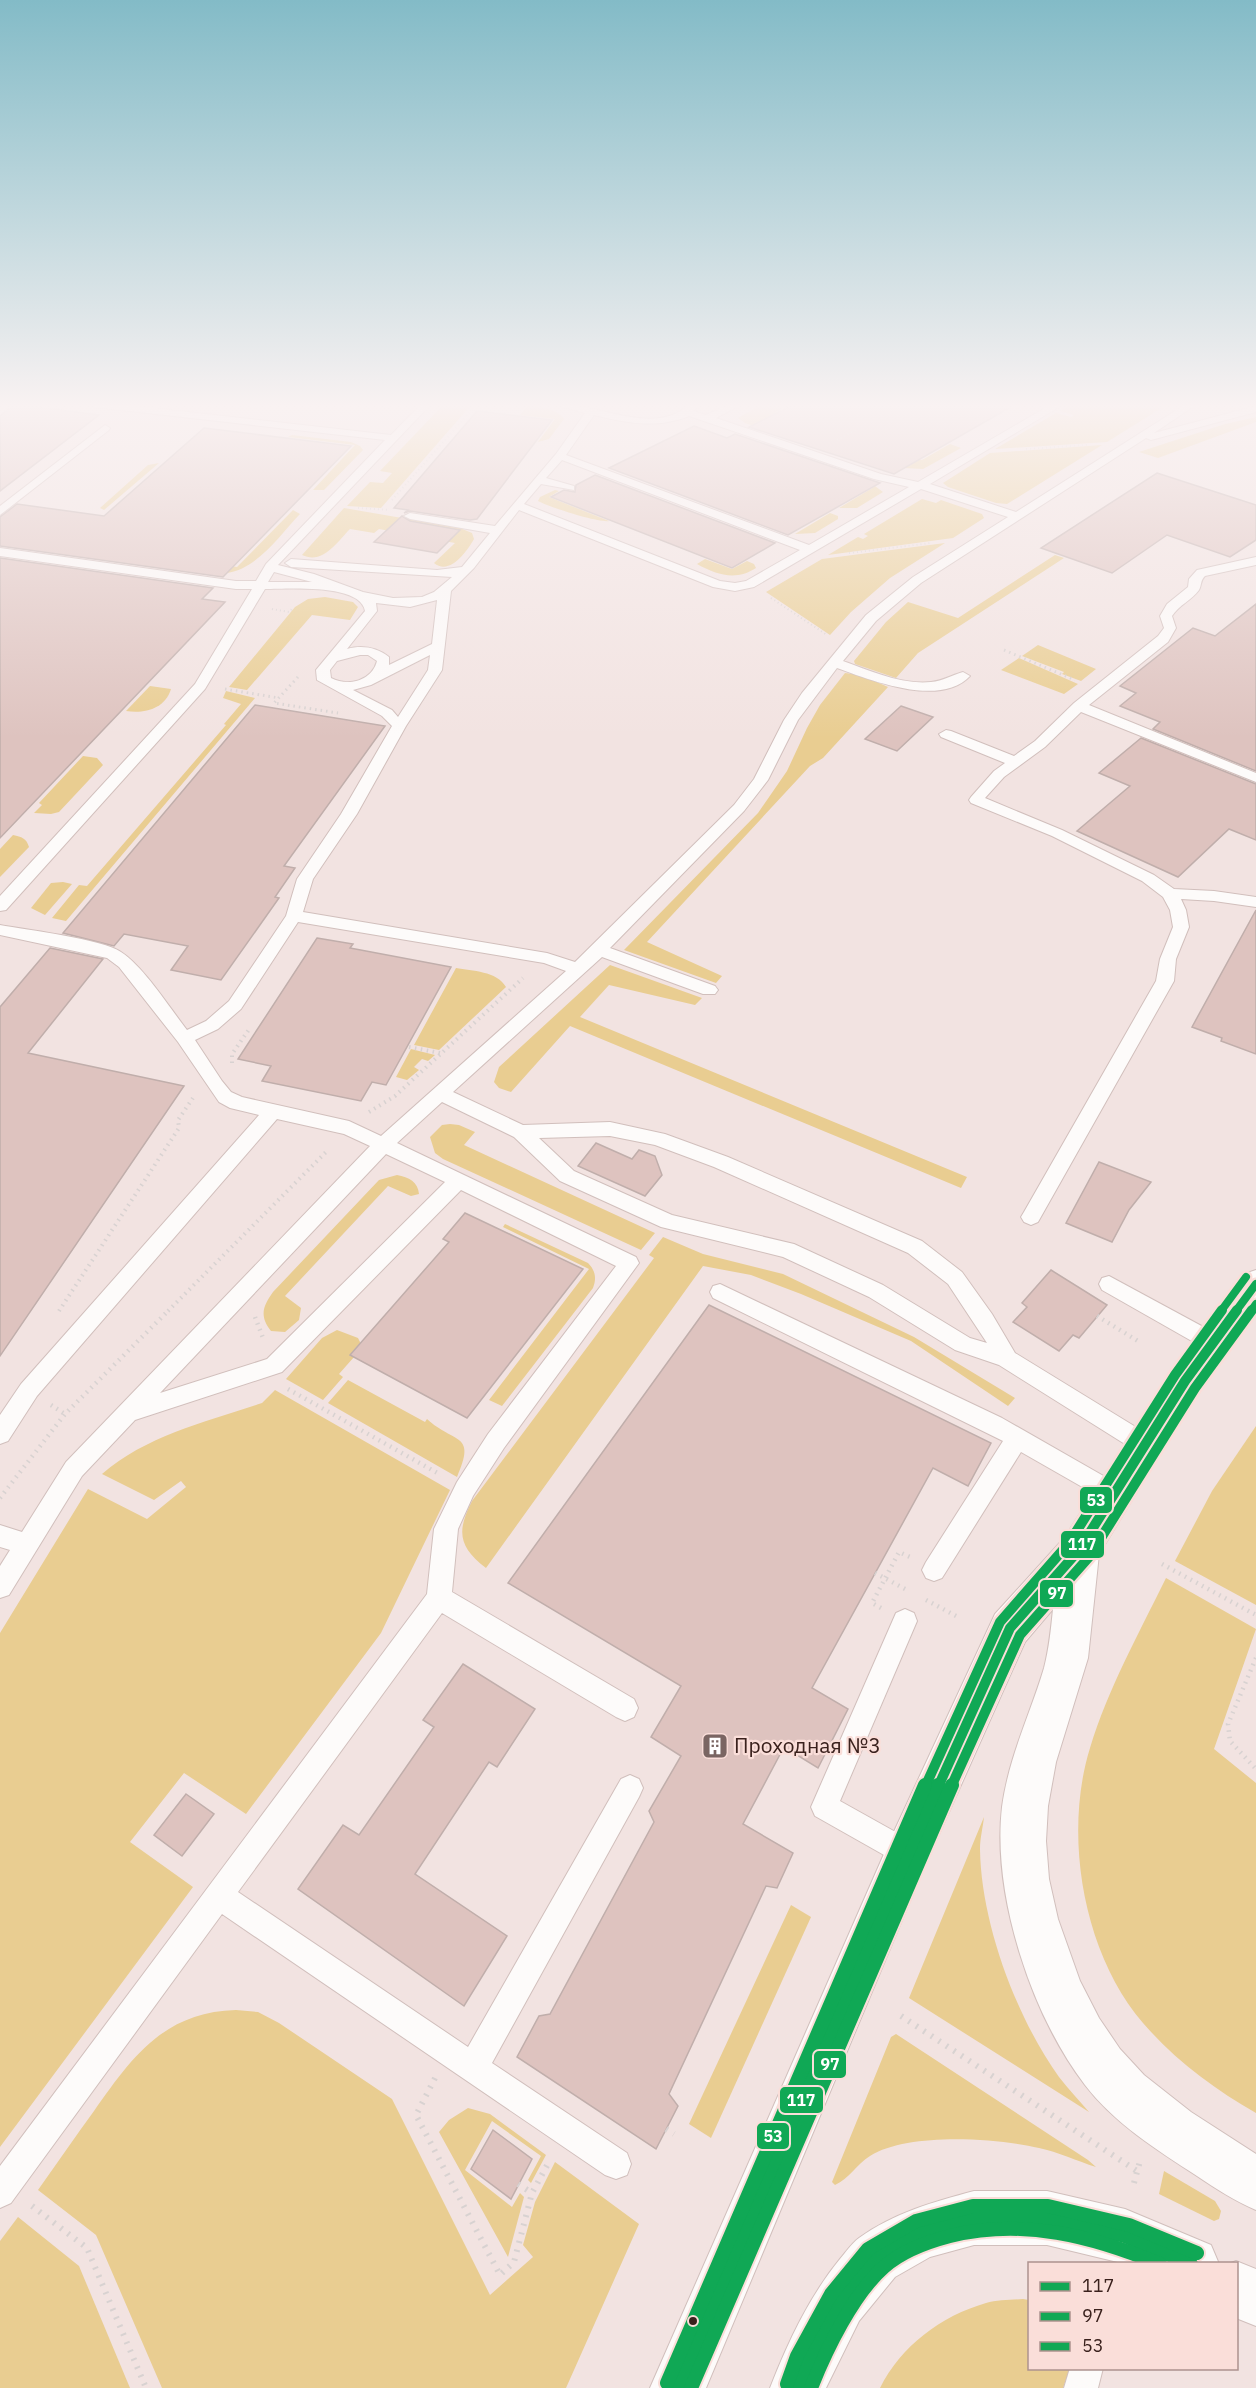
<svg xmlns="http://www.w3.org/2000/svg" width="1256" height="2388" viewBox="0 0 1256 2388" font-family="'IBM Plex Sans',sans-serif">
	<style>
		.green { fill: #e9cd91 }
		.building { fill: #dec3bf; stroke: #c0aeab; stroke-width: 1.5 }
		.lines { fill: none; stroke-linecap: round; stroke-linejoin: round }
		.service-casing { stroke: #d1bfbc; stroke-width: 2 }
		.primary-casing { stroke: #d1bfbc; stroke-width: 2 }
		.path-far4 { stroke: #d8d2d1; stroke-width: 2; stroke-dasharray: 1 3; stroke-linecap: butt }
		.path-far3 { stroke: #d8d2d1; stroke-width: 3; stroke-dasharray: 1.5 4; stroke-linecap: butt }
		.path-far2 { stroke: #d8d2d1; stroke-width: 4; stroke-dasharray: 1.5 4.5; stroke-linecap: butt }
		.path-far1 { stroke: #d8d2d1; stroke-width: 4.5; stroke-dasharray: 1.5 5; stroke-linecap: butt }
		.path { stroke: #d8d2d1; stroke-width: 6; stroke-dasharray: 2 7; stroke-linecap: butt }
		.service { fill: #fdfbfa; fill-rule: evenodd }
		.primary { fill: #fdfbfa; fill-rule: evenodd }
		.bus-1-far2-casing { stroke: #faded9; stroke-width: 13 }
		.bus-1-far1-casing { stroke: #faded9; stroke-width: 15 }
		.bus-1-casing { stroke: #faded9; stroke-width: 18 }
		.bus-2-far2-casing { stroke: #faded9; stroke-width: 13 }
		.bus-2-far1-casing { stroke: #faded9; stroke-width: 15 }
		.bus-2-casing { stroke: #faded9; stroke-width: 18 }
		.bus-3-far2-casing { stroke: #faded9; stroke-width: 13 }
		.bus-3-far1-casing { stroke: #faded9; stroke-width: 15 }
		.bus-3-casing { stroke: #faded9; stroke-width: 18 }
		.bus-1-far2 { stroke: #10a855; stroke-width: 8 }
		.bus-1-far1 { stroke: #10a855; stroke-width: 10 }
		.bus-1 { stroke: #10a855; stroke-width: 14 }
		.bus-2-far2 { stroke: #10a855; stroke-width: 8 }
		.bus-2-far1 { stroke: #10a855; stroke-width: 10 }
		.bus-2 { stroke: #10a855; stroke-width: 14 }
		.bus-3-far2 { stroke: #10a855; stroke-width: 8 }
		.bus-3-far1 { stroke: #10a855; stroke-width: 10 }
		.bus-3 { stroke: #10a855; stroke-width: 14 }
		.bus-dot { fill: #3a211d; stroke: #faded9; stroke-width: 2 }
		.labels { text-anchor: middle; stroke-width: 4.5; stroke-linejoin: round; paint-order: stroke }
		.near-poi-label { font-size: 21px; fill: #3a211d; stroke: #faded9; text-anchor: start }
		.line-badge { stroke: #faded9; stroke-width: 2 }
		.badge-label { font-size: 16px; text-anchor: middle; font-weight: bold; fill: #fff }
	</style>
	<rect width="100%" height="100%" fill="#f2e3e1"/>
	<g class="green">
		<path d="M444 404H472L381 508 347 506 370 482 383 483 392 473 380 471Z"/>
		<path d="M762 404 782 405 780 407 783 408 776 412 800 420 794 440 745 423 738 418Z"/>
		<path d="M1072 404H1168L1107 442 995 449 1056 413 1071 417 1074 415 1060 411Z"/>
		<path d="M528 405C540 408 557 408 564 419L549 439 538 442 555 419 520 415Z"/>
		<path d="M1256 417V422L1158 458 1139 452 1225 424Z"/>
		<path d="M292 435 351 442 360 446 363 450 324 490H313L355 445 288 437Z"/>
		<path d="M950 444 961 448 923 469 904 468 894 451 922 460Z"/>
		<path d="M1102 445 1007 504 996 503 948 487 943 483 990 453Z"/>
		<path d="M159 463 104 510 100 508 148 465Z"/>
		<path d="M811 465 871 483 883 492 857 508H839L874 487Z"/>
		<path d="M555 490 559 491 549 497 609 521C599 523 549 507 538 501L540 497Z"/>
		<path d="M922 499 936 503 941 500 982 514 984 518 953 538 828 555 858 537 863 539 868 536 864 534Z"/>
		<path d="M344 508 460 528 472 533 474 539C467 551 450 576 434 563L455 543 379 529 374 533 350 529C337 542 323 565 302 555Z"/>
		<path d="M293 510 300 514C280 535 257 569 227 573L142 553 237 567Z"/>
		<path d="M830 513 838 516V519L815 533 795 534Z"/>
		<path d="M945 543 890 578 851 612 830 635 766 592 822 559Z"/>
		<path d="M1055 555 1064 558 918 653 896 678 855 664 854 661 886 622 908 602 958 618Z"/>
		<path d="M705 559 732 569 747 561 754 564 756 568C736 581 717 575 697 564Z"/>
		<path d="M325 597 353 602 358 607 350 620 312 615 247 690 229 687 295 607 308 599Z"/>
		<path d="M1038 645 1096 669 1081 681 1062 674 1064 672 1022 656Z"/>
		<path d="M1019 658 1078 684 1064 694 1001 670Z"/>
		<path d="M845 673 861 675 888 687 823 758 810 766 647 942 722 976 716 983 624 950 758 813 787 771 807 728 820 705Z"/>
		<path d="M150 686 171 689C165 709 144 714 126 711Z"/>
		<path d="M226 691 255 698 66 921 52 918 79 885 87 886 226 725 224 724 241 704 223 698Z"/>
		<path d="M83 756 97 758 103 765 59 812 51 814 34 813 42 805 39 803Z"/>
		<path d="M13 835C22 837 26 838 29 847L0 877V849Z"/>
		<path d="M63 882 72 884 45 915 31 908 51 883Z"/>
		<path d="M610 965 702 998 695 1005 609 985 580 1017 967 1177 961 1188 570 1026 511 1092 499 1088 494 1082 499 1067Z"/>
		<path d="M456 968C472 971 497 971 506 987L439 1050 414 1045Z"/>
		<path d="M411 1049 435 1055 428 1061 422 1059 414 1067 419 1070 407 1080 396 1077Z"/>
		<path d="M450 1124 459 1125 475 1132 464 1145 655 1233 641 1250 443 1159 435 1153 430 1137 442 1125Z"/>
		<path d="M397 1175C409 1177 418 1182 419 1194L411 1196 388 1186 285 1296 301 1308 299 1320 285 1332 271 1331C259 1316 263 1306 273 1292L379 1180Z"/>
		<path d="M505 1224 588 1263C595 1270 597 1278 593 1288L502 1406 489 1400 589 1269 503 1227Z"/>
		<path d="M663 1237 703 1254 783 1274 914 1337 1015 1398 1008 1406 911 1341 801 1294 751 1275 703 1266 486 1568C459 1547 456 1532 472 1501L654 1258 649 1255Z"/>
		<path d="M337 1330 358 1338 361 1344 351 1355 354 1357 339 1374 343 1377 323 1400 286 1379 322 1338Z"/>
		<path d="M348 1380 425 1422 427 1419C454 1444 477 1432 457 1477L328 1403Z"/>
		<path d="M275 1390 450 1490 381 1633 246 1814 184 1773 130 1842 193 1887 0 2147V1633L88 1489 147 1519 186 1487 181 1481 154 1500 102 1474C147 1435 207 1422 262 1403Z"/>
		<path d="M1256 1426V1605L1175 1561 1212 1491Z"/>
		<path d="M1166 1578 1256 1629 1214 1749 1256 1783V2113C1214 2089 1175 2060 1143 2023 1083 1953 1063 1835 1090 1748 1108 1689 1139 1633 1166 1578Z"/>
		<path d="M984 1817C983 1827 980 1838 980 1849 981 1923 1016 2017 1059 2077 1068 2089 1079 2100 1089 2112L909 1998Z"/>
		<path d="M791 1905 811 1917 711 2138 689 2124Z"/>
		<path d="M236 2010 258 2012 279 2023 392 2099 490 2295 533 2257 523 2245 535 2202 555 2162 639 2224 566 2388H162L96 2235 38 2190C57 2163 75 2137 94 2111 132 2057 164 2012 236 2010Z"/>
		<path d="M896 2034 1088 2160 1096 2167C1077 2161 1058 2152 1039 2148 996 2138 908 2132 870 2156 857 2164 849 2179 835 2185L832 2182 891 2037Z"/>
		<path d="M468 2108 490 2114 546 2155 531 2183 528 2180 541 2156 492 2121 465 2170 512 2207 520 2193 524 2197 508 2257 439 2132 449 2120Z"/>
		<path d="M1164 2171 1215 2201 1221 2211 1219 2219 1214 2221 1159 2194Z"/>
		<path d="M18 2217 79 2266 130 2388H0V2241Z"/>
		<path d="M1023 2299 1029 2300 1030 2368 1070 2369 1063 2388H880C901 2346 941 2316 986 2303 997 2300 1011 2300 1023 2299Z"/>
	</g>
	<g class="building">
		<path d="M15 404 99 415 0 491V416Z"/>
		<path d="M795 404H1016L894 474 749 427Z"/>
		<path d="M477 411 552 420 477 519 470 520 410 511 404 513 408 510 394 508Z"/>
		<path d="M694 426 727 438 735 434 880 483 788 535 609 468Z"/>
		<path d="M204 428 351 446 223 577 0 546V517L17 504 104 516Z"/>
		<path d="M1157 473 1256 505V540L1230 557 1167 535 1112 573 1041 548Z"/>
		<path d="M595 475 775 543 732 568 551 497 564 490 575 492 576 485Z"/>
		<path d="M402 516 410 521 460 530 437 553 374 542Z"/>
		<path d="M0 558 213 588 202 599 225 602 0 838Z"/>
		<path d="M1256 604V771L1153 729 1160 722 1120 706 1136 693 1120 686 1193 628 1215 636Z"/>
		<path d="M255 705 385 726 284 866 295 868 275 897 279 898 221 980 171 970 188 946 124 934 114 946 63 933Z"/>
		<path d="M901 706 933 717 897 751 865 739Z"/>
		<path d="M1141 738 1256 784V840L1229 829 1178 877 1077 831 1130 786 1099 773Z"/>
		<path d="M1256 910V1054L1221 1041 1222 1038 1192 1027Z"/>
		<path d="M317 938 353 944 350 948 451 967 386 1085 372 1082 361 1101 262 1081 271 1066 238 1059Z"/>
		<path d="M50 948 103 959 28 1053 184 1086 0 1356V1007Z"/>
		<path d="M596 1143 632 1159 639 1150 655 1156 662 1175 645 1196 578 1166Z"/>
		<path d="M1099 1162 1151 1182 1129 1210 1112 1242 1066 1223Z"/>
		<path d="M465 1213 583 1269 467 1418 350 1355 449 1242 443 1239Z"/>
		<path d="M1051 1270 1107 1305 1079 1338 1073 1335 1059 1351 1013 1322 1027 1307 1022 1303Z"/>
		<path d="M709 1305 991 1443 968 1486 933 1468 812 1688 848 1709 818 1768 784 1747 743 1824 793 1853 777 1888 766 1886 669 2094 678 2106 656 2149 517 2057 539 2016 550 2014 654 1822 649 1811 681 1756 651 1737 681 1686 508 1583Z"/>
		<path d="M463 1664 535 1709 497 1767 489 1762 415 1874 507 1936 464 2006 298 1889 343 1825 359 1835 434 1727 423 1720Z"/>
		<path d="M186 1794 214 1814 182 1856 154 1835Z"/>
		<path d="M493 2130 532 2159 511 2199 471 2169Z"/>
	</g>
	<g class="lines">
		<defs>
			<g id="service">
				<path d="M89 404H117L391 435 421 404H431L278 565 314 574 363 592 393 598 422 597 434 592 452 577 291 567 285 563 291 559 437 570 462 567 490 533 410 519 404 516 410 513 495 526 556 454 585 413 560 406 559 404C599 404 655 437 690 404H700L694 411 706 415 730 404H742L716 418 881 474 918 482 1052 404H1064L930 484 1016 512 1186 404H1197L1154 433 1256 406V412L1151 440 1146 438 921 583 876 621 843 661C871 671 901 685 931 682 943 681 952 675 963 672L970 676C940 708 870 680 837 668L798 720 768 780 744 811 610 948 715 986 718 990 715 994H703L602 957 453 1092 523 1125 610 1122 665 1134 728 1157 922 1241 962 1272 992 1314 1015 1353 1152 1437 1155 1444 1152 1451 1144 1454 1136 1451 999 1365 955 1350 869 1297 783 1257 661 1227 560 1181 514 1137 442 1102 397 1143 636 1257 639 1263 504 1448 473 1496 458 1529 452 1592 634 1699 638 1708 634 1717 625 1721 616 1717 442 1613 238 1892 468 2047 621 1779 630 1775 639 1779 643 1788 639 1797 492 2063 627 2153 631 2164 627 2175 616 2179 605 2175 222 1914 11 2203 0 2208V2166L427 1594 434 1529 457 1482 488 1434 616 1266 461 1190 282 1372 135 1420 82 1476 9 1595 0 1598V1566L10 1550 0 1547V1525L22 1532 66 1462 370 1146 344 1134 277 1119 37 1396 8 1441 0 1444V1415L21 1384 259 1115 230 1108 219 1102 178 1042 119 967 107 958 0 935V925C27 930 102 939 121 952 144 967 169 1007 187 1030L206 1021 229 1001 286 916 297 879 341 814 392 726 382 716 317 680 316 670 365 611C361 583 286 589 265 589L205 689 6 910 0 911V896L195 684 252 589H236L0 556V548L236 581H256L266 564 385 440 94 407ZM594 415C626 423 657 429 689 416L874 479 909 487 809 545 566 455ZM562 460 800 550 746 581 735 583 720 581 524 504 541 484 574 490V486L546 478ZM921 489 1008 517 913 577 866 615 802 693 784 720 754 779 734 805 575 962 547 953 303 912 313 879 357 814 406 726 442 670 451 591 474 568 519 510 713 587 735 591 754 587ZM274 572 312 582H268ZM437 600 432 644 389 665V657C376 647 362 645 347 649L377 611 376 603 410 607ZM360 655H368L377 661C372 681 348 687 331 678L330 670 337 661ZM430 655 428 670 398 717 392 710 353 690 371 685ZM298 922 544 963 566 971 381 1136 349 1121 242 1097 231 1092 222 1081 195 1040 218 1029 241 1009ZM610 1136 655 1145 714 1167 908 1253 948 1284 987 1343 970 1338 883 1285 794 1244 672 1215 574 1171 539 1138ZM386 1154 445 1182 267 1359 160 1393Z"/>
				<path d="M105 425 110 428 109 430 0 515V506Z"/>
				<path d="M1256 557V565L1205 576C1200 581 1202 584 1199 590 1192 600 1179 605 1172 616L1176 628 1168 642 1089 705 1256 773V782L1081 712 1045 747 1004 777 985 798 1062 830 1154 875 1174 889 1214 891 1256 897V907L1214 901 1181 899 1186 910 1189 927 1176 959 1174 981 1038 1222 1031 1225 1024 1222 1021 1217 1024 1212 1156 981 1160 959 1173 927 1170 910 1163 897 1142 881 1052 836 971 803 969 800 971 797 994 771 1005 763 941 737 939 734 946 730 951 731 1014 756 1035 741 1074 703 1158 636 1164 628 1160 616 1167 604 1188 587 1189 579 1197 570Z"/>
				<path d="M1109 1276 1220 1336 1223 1342 1220 1348 1212 1351 1204 1348 1102 1290 1099 1284 1102 1278Z"/>
				<path d="M720 1284 1002 1418 1121 1486 1124 1493 1121 1500 1113 1503 1105 1500 1021 1452 942 1578 934 1581 926 1578 922 1570 926 1562 1003 1441 713 1298 710 1292 713 1286Z"/>
				<path d="M905 1609 914 1613 917 1621 840 1801 917 1844 921 1854 917 1864 907 1868 815 1816 811 1807 896 1613Z"/>
				<path d="M1070 2368H1103L1098 2388H1064Z"/>
			</g>
			<g id="primary">
				<path d="M1256 1270V1311L1198 1392 1099 1554 1088 1658 1056 1762 1048 1806 1046 1841 1049 1879 1058 1919 1080 1981 1099 2018 1120 2049 1144 2075 1191 2112 1256 2154V2210C1235 2201 1216 2189 1197 2176 1157 2150 1114 2123 1085 2085 1031 2014 992 1895 1002 1807 1009 1756 1030 1715 1044 1668 1049 1649 1051 1629 1053 1609L1025 1642 923 1870 706 2388H650L891 1838 995 1614 1065 1537 1172 1370 1244 1274Z"/>
				<path d="M974 2191H1047L1125 2209 1211 2245 1219 2264H1126L1047 2245H974L930 2257 895 2277 859 2321 826 2388H770C788 2342 809 2297 840 2259 846 2252 852 2243 859 2238 894 2213 933 2202 974 2191Z"/>
				<path d="M1236 2261 1256 2269V2326L1236 2318V2264H1229Z"/>
			</g>
		</defs>
		<use href="#service" class="service-casing"/>
		<use href="#primary" class="primary-casing"/>
		<g class="path-far4">
			<path d="M37 404 72 408"/>
			<path d="M383 404V407L390 409"/>
			<path d="M781 404 787 405"/>
			<path d="M475 406 519 411"/>
			<path d="M516 415 525 404"/>
			<path d="M837 440 863 426"/>
			<path d="M1026 449 1087 445"/>
			<path d="M392 500 477 404"/>
			<path d="M358 508 389 510"/>
			<path d="M849 553 931 543"/>
			<path d="M771 598 827 635"/>
			<path d="M272 609 289 612 293 608"/>
		</g>
		<g class="path-far3">
			<path d="M1004 650 1075 680"/>
			<path d="M298 677 274 703 338 713"/>
			<path d="M225 689 279 698"/>
		</g>
		<g class="path-far2">
			<path d="M409 1047 440 1053"/>
			<path d="M232 1063V1054L250 1028"/>
			<path d="M369 1112 395 1096 523 978"/>
			<path d="M59 1311 179 1128 178 1120 195 1095"/>
			<path d="M168 1311 328 1150"/>
		</g>
		<g class="path-far1">
			<path d="M1097 1316 1138 1341"/>
			<path d="M255 1317 263 1338"/>
			<path d="M288 1389 441 1475"/>
			<path d="M51 1405 65 1414"/>
			<path d="M0 1498 65 1414 169 1310"/>
			<path d="M1162 1564 1256 1615"/>
			<path d="M875 1573 909 1591"/>
			<path d="M926 1600 960 1618"/>
			<path d="M881 1608 872 1603 899 1552 910 1557"/>
			<path d="M1256 1658 1228 1724 1230 1741 1256 1769"/>
		</g>
		<g class="path">
			<path d="M901 2016 1137 2171"/>
			<path d="M435 2078 416 2115 500 2275 514 2262 532 2193 550 2160"/>
			<path d="M666 2129 674 2134"/>
			<path d="M1134 2183 1140 2161"/>
			<path d="M518 2184 532 2193"/>
			<path d="M32 2206 87 2248 146 2388"/>
		</g>
		<use href="#service" class="service"/>
		<use href="#primary" class="primary"/>
		<defs>
			<path id="bus-1-far2" d="M1236 1311 1256 1284"/>
			<path id="bus-1-far1" d="M938 1787 1010 1628 1079 1550 1185 1381 1237 1310"/>
			<g id="bus-1">
				<path d="M678 2388 938 1785"/>
				<path d="M798 2388 808 2362 840 2302 876 2258 919 2233 974 2218H1047L1125 2236 1191 2264"/>
			</g>
			<path id="bus-2-far2" d="M1251 1311 1256 1304"/>
			<path id="bus-2-far1" d="M951 1787 1020 1635 1089 1557 1195 1388 1252 1310"/>
			<g id="bus-2">
				<path d="M691 2388 952 1785"/>
				<path d="M811 2388C826 2350 853 2294 884 2267 902 2251 927 2242 950 2236 1024 2218 1092 2236 1160 2264"/>
			</g>
			<path id="bus-3-far2" d="M1221 1311 1246 1277"/>
			<path id="bus-3-far1" d="M925 1787 1000 1622 1069 1543 1175 1375 1222 1310"/>
			<g id="bus-3">
				<path d="M667 2383 925 1785"/>
				<path d="M787 2384 797 2356 831 2294 868 2249 916 2221 973 2206H1048L1129 2225 1197 2253"/>
			</g>
		</defs>
		<use href="#bus-1-far2" class="bus-1-far2-casing"/>
		<use href="#bus-1-far1" class="bus-1-far1-casing"/>
		<use href="#bus-1" class="bus-1-casing"/>
		<use href="#bus-2-far2" class="bus-2-far2-casing"/>
		<use href="#bus-2-far1" class="bus-2-far1-casing"/>
		<use href="#bus-2" class="bus-2-casing"/>
		<use href="#bus-3-far2" class="bus-3-far2-casing"/>
		<use href="#bus-3-far1" class="bus-3-far1-casing"/>
		<use href="#bus-3" class="bus-3-casing"/>
		<use href="#bus-1-far2" class="bus-1-far2"/>
		<use href="#bus-1-far1" class="bus-1-far1"/>
		<use href="#bus-1" class="bus-1"/>
		<use href="#bus-2-far2" class="bus-2-far2"/>
		<use href="#bus-2-far1" class="bus-2-far1"/>
		<use href="#bus-2" class="bus-2"/>
		<use href="#bus-3-far2" class="bus-3-far2"/>
		<use href="#bus-3-far1" class="bus-3-far1"/>
		<use href="#bus-3" class="bus-3"/>
	</g>
	<linearGradient id="sky" x2="0" y2="1"><stop stop-color="#83bbc7"/><stop offset="0.55" stop-color="#f9f2f2"/><stop offset="1" stop-color="#f9f2f2" stop-opacity="0"/></linearGradient>
	<rect width="1256" height="738" fill="url(#sky)"/>
	<defs>
		<symbol id="building-square" viewBox="-11 -11 22 22"><rect x="-9" y="-9" width="18" height="18" rx="4" fill="#7a6562" stroke="#faded9"/><path d="M-4-6H4V6H1V3H-1V6H-4ZM-2.5-4.3h1.7v1.8h-1.7ZM.8-4.3h1.7v1.8H.8ZM-2.5-1h1.7V.8h-1.7ZM.8-1h1.7V.8H.8Z" fill="#fff"/></symbol>
	</defs>
	<g fill-rule="evenodd">
		<use href="#building-square" x="700" y="1731" width="30" height="30"/>
	</g>
	<circle class="bus-dot" cx="693" cy="2321" r="5"/>
	<g class="labels">
		<g class="near-poi-label">
			<text x="734" y="1753">Проходная №3</text>
		</g>
	</g>
	<g class="line-badge">
		<rect x="1079" y="1486" width="34" height="28" rx="6" fill="#10a855"/>
		<rect x="1060" y="1530" width="45" height="29" rx="6" fill="#10a855"/>
		<rect x="1039" y="1579" width="35" height="29" rx="6" fill="#10a855"/>
		<rect x="813" y="2050" width="34" height="29" rx="6" fill="#10a855"/>
		<rect x="779" y="2086" width="45" height="28" rx="6" fill="#10a855"/>
		<rect x="756" y="2122" width="34" height="28" rx="6" fill="#10a855"/>
	</g>
	<g class="badge-label">
		<text x="1096" y="1506">53</text>
		<text x="1082" y="1550">117</text>
		<text x="1057" y="1599">97</text>
		<text x="830" y="2070">97</text>
		<text x="801" y="2106">117</text>
		<text x="773" y="2142">53</text>
	</g>
	<rect x="1028" y="2262" width="210" height="108" fill="#faded9" stroke="#ad928e" stroke-width="1.5"/>
	<rect x="1040" y="2282" width="30" height="9" fill="#10a855" stroke="#ad928e" stroke-width="1.5"/>
	<text x="1082" y="2292" font-size="18" fill="#3a211d">117</text>
	<rect x="1040" y="2312" width="30" height="9" fill="#10a855" stroke="#ad928e" stroke-width="1.5"/>
	<text x="1082" y="2322" font-size="18" fill="#3a211d">97</text>
	<rect x="1040" y="2342" width="30" height="9" fill="#10a855" stroke="#ad928e" stroke-width="1.5"/>
	<text x="1082" y="2352" font-size="18" fill="#3a211d">53</text>
</svg>
